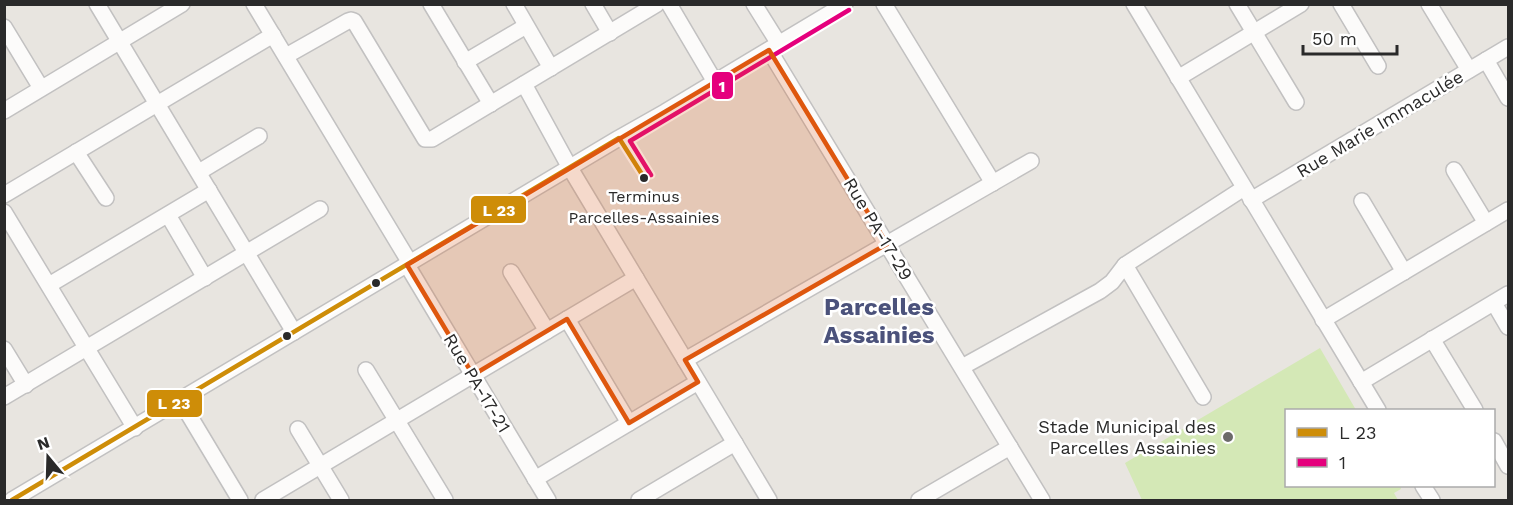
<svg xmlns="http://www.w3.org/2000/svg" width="1513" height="505" viewBox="0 0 1513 505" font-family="'Work Sans',sans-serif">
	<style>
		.pitch { fill: #d4e8b6 }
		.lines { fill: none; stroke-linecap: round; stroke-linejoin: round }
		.minor-casing { stroke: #c2c1c1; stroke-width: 18 }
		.minor { stroke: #fcfbfa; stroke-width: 15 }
		.bus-1-casing { stroke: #fff; stroke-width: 9 }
		.bus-2-casing { stroke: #fff; stroke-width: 9 }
		.bus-1 { stroke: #ce8d08; stroke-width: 4.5 }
		.bus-2 { stroke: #e5007d; stroke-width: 4.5 }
		.marked { fill: #de570e; fill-opacity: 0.2; stroke: #de570e; stroke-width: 4.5; stroke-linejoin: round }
		.bus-dot { fill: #2a2a2a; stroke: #fff; stroke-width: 2 }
		.poi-dot { fill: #6c6b6a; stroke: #fff; stroke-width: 2 }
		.labels { text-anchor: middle; stroke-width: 5; stroke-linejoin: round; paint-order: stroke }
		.bus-label { font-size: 16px; fill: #2a2a2a; stroke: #fff }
		.street-label { font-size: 18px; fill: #2a2a2a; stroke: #fff }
		.poi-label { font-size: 18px; fill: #2a2a2a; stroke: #fff; text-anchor: end }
		.district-label { font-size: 24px; font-weight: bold; fill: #4b527b; stroke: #fff }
		.line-badge { stroke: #fff; stroke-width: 2 }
		.badge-label { font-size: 16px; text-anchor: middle; font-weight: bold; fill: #fff }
	</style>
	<rect width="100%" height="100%" fill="#e8e5e0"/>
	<path class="pitch" d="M1320 348 1356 410H1286V486H1400L1401 489 1394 493 1398 500H1142L1125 463Z"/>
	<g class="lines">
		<defs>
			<g id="minor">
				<path d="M97 4 294 332"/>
				<path d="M254 4 410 263"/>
				<path d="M431 4 491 104"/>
				<path d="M514 4 551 68"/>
				<path d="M593 4 610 33"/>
				<path d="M669 4 715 82"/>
				<path d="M754 4 779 44"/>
				<path d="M884 4 993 183"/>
				<path d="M1134 4 1378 410"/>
				<path d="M1237 4 1296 102"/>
				<path d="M1341 4 1378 66"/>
				<path d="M1429 4 1469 70"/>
				<path d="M4 27 41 88"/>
				<path d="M769 50 1042 500"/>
				<path d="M286 56 348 21 351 20 354 21 425 139H432L657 4"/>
				<path d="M1486 60 1508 98"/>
				<path d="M465 62 526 26"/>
				<path d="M1178 78 1301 4"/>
				<path d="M524 84 570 168 769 500"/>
				<path d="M4 111 182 4"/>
				<path d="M76 152 106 198"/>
				<path d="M1454 170 1486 223"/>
				<path d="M199 172 259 136"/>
				<path d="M4 195 273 35"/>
				<path d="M1251 200 1508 47"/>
				<path d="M1362 201 1404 272"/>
				<path d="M4 212 135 428"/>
				<path d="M168 215 205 278"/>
				<path d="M407 265 548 500"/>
				<path d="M1125 265 1244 188"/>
				<path d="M511 272 547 331"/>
				<path d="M49 285 209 190"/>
				<path d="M1494 303 1508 327"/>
				<path d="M567 319 629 423"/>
				<path d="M1323 320 1508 210"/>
				<path d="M1432 339 1475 410"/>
				<path d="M4 349 26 385"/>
				<path d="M685 360 1031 161"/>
				<path d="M962 367 1100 291 1112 282 1125 265 1203 397"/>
				<path d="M366 370 445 500"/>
				<path d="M1361 382 1508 294"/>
				<path d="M4 397 320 209"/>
				<path d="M180 400 240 500"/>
				<path d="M298 429 341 500"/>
				<path d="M1494 441 1508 466"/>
				<path d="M535 479 698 382"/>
				<path d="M1423 486 1432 500"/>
				<path d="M12 500 619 138 665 112 845 4"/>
				<path d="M263 500 636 278"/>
				<path d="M639 500 735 443"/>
				<path d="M919 500 1010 447"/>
			</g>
		</defs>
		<use href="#minor" class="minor-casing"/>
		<use href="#minor" class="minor"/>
		<defs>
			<path id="bus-1" d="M12 500 619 138 645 179"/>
			<path id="bus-2" d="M651 175 630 141 849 10"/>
		</defs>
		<use href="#bus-1" class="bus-1-casing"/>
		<use href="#bus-2" class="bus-2-casing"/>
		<use href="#bus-1" class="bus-1"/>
		<use href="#bus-2" class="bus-2"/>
	</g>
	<path class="marked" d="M769 50 887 244 685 360 698 382 629 423 567 319 473 375 407 265Z"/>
	<g class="bus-dot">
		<circle cx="644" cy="178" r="5"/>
		<circle cx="376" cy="283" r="5"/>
		<circle cx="287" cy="336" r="5"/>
	</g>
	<circle class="poi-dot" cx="1228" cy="437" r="6"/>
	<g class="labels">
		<g class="bus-label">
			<text x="644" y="202">Terminus<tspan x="644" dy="21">Parcelles-Assainies</tspan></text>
		</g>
		<g class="street-label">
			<text transform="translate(1380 124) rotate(-31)" y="6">Rue Marie Immaculée</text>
			<text transform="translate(878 229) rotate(59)" y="6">Rue PA-17-29</text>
			<text transform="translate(477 383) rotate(59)" y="6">Rue PA-17-21</text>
		</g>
		<g class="poi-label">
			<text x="1216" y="433">Stade Municipal des<tspan x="1216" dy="21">Parcelles Assainies</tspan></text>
		</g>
		<g class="district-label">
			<text x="879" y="315">Parcelles<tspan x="879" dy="28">Assainies</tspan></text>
		</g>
	</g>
	<g class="line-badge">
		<rect x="711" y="71" width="23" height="29" rx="6" fill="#e5007d"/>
		<rect x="470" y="195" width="57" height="29" rx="6" fill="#ce8d08"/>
		<rect x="146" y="389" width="57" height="29" rx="6" fill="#ce8d08"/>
	</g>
	<g class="badge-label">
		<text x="722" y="92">1</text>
		<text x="499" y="216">L 23</text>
		<text x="174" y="409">L 23</text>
	</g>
	<rect width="1513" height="505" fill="none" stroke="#2a2a2a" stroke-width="12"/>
	<rect x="1285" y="409" width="210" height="78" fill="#ffffff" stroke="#aaaaaa" stroke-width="1.5"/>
	<rect x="1297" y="428" width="30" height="9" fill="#ce8d08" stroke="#aaaaaa" stroke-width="1.5"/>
	<text x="1339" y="439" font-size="18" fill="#2a2a2a">L 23</text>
	<rect x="1297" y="458" width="30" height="9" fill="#e5007d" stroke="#aaaaaa" stroke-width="1.5"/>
	<text x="1339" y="469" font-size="18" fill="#2a2a2a">1</text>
	<g transform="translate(48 457) rotate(341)" stroke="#ffffff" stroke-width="4.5" paint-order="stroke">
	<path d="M0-4.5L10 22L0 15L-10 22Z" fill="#2a2a2a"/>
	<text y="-9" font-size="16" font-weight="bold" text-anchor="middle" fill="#2a2a2a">N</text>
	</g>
	<path d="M1303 45v9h94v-9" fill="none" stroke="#2a2a2a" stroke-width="3"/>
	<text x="1312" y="45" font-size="18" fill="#2a2a2a" stroke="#ffffff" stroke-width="4.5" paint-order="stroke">50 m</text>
</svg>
